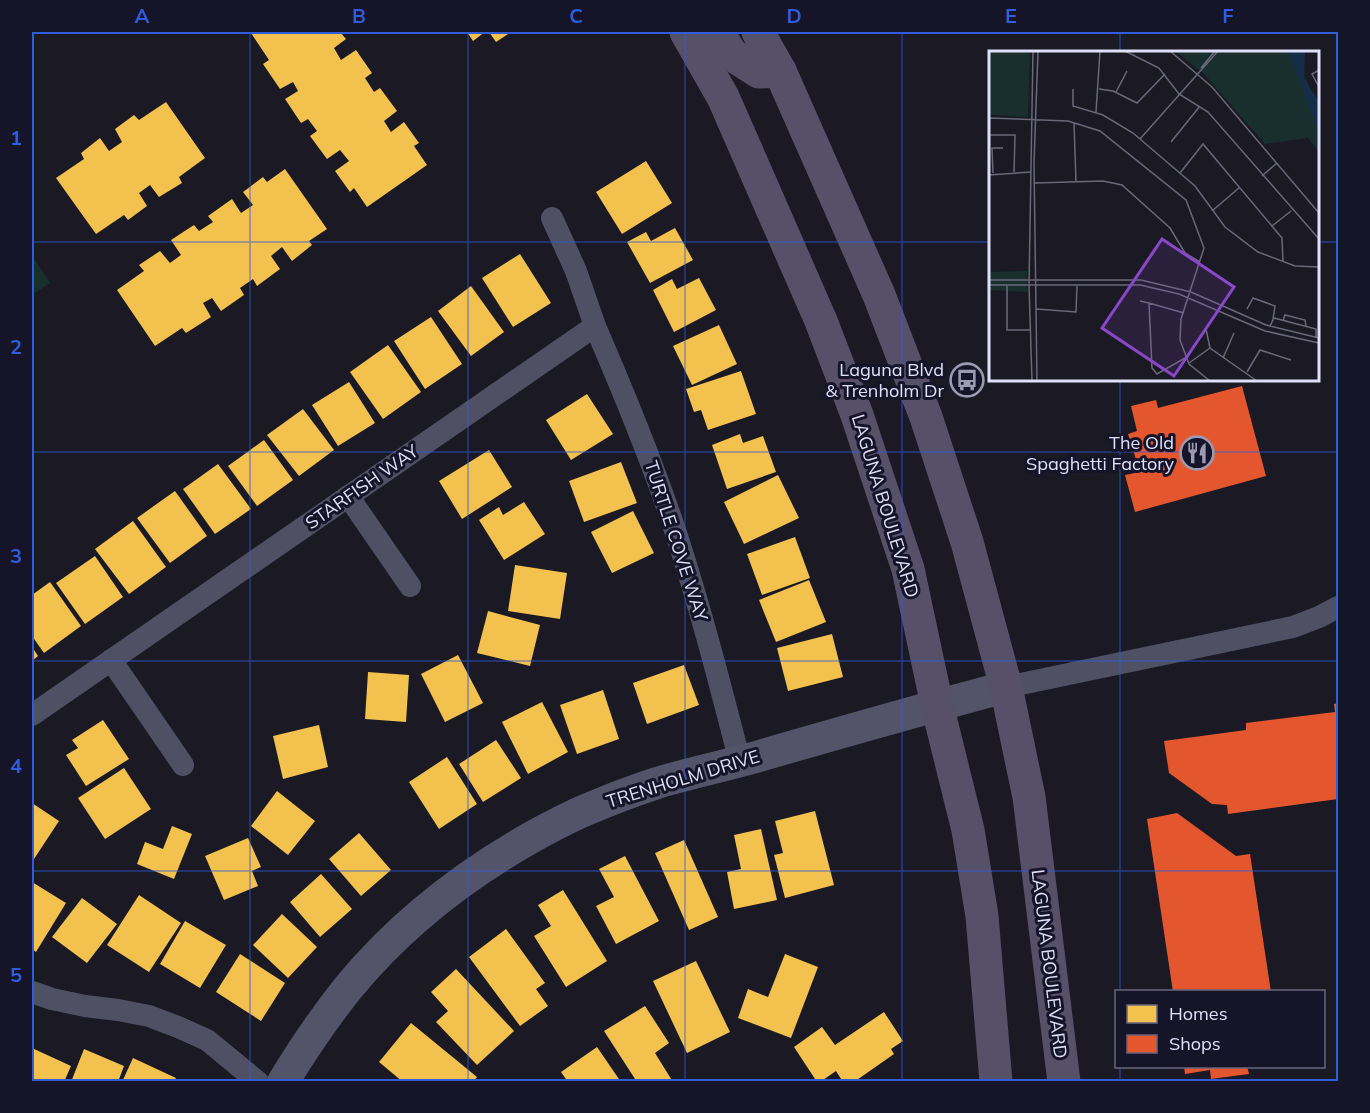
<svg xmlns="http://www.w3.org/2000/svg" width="1370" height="1113" viewBox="0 0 1370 1113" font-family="Mulish,sans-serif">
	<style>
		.green { fill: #182f2e }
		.homes { fill: #f2c14e }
		.shops { fill: #e4572e }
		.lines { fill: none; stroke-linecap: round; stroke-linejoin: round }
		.street { stroke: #4f5064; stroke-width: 22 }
		.secondary { stroke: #535469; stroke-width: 32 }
		.primary { stroke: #565168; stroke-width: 33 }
		.grid { fill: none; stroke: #305ddc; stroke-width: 1.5; stroke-opacity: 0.55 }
		.labels { text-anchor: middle; stroke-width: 6; stroke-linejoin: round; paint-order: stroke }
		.poi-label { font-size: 18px; fill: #e0e0fb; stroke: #161429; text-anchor: end }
		.street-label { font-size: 18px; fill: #e0e0fb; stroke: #161429 }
		.inset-road { fill: none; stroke: #69697a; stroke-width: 1.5 }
		.view { fill: #8a47c8; fill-opacity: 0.15; stroke: #8a47c8; stroke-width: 3 }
		.inset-edge { fill: none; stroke: #e0e0fb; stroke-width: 3 }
		.neatline { fill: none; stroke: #305ddc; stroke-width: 2 }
		.grid-label { font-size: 20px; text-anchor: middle; font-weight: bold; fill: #305ddc }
	</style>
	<rect width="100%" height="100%" fill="#1a1924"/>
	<path class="green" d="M32 255 50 283 32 295Z"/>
	<g class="homes">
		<path d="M253 32H340L346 39 334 48 341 60 356 50 372 73 365 78 374 92 380 88 397 111 384 121 391 132 404 122 419 143 414 146 427 165 367 207 354 188 350 192 335 171 349 161 340 150 327 159 310 136 317 131 308 119 301 123 285 99 298 91 293 82 280 89 263 64 269 60 251 33Z"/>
		<path d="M467 32H485L473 41Z"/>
		<path d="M489 32H511L496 42Z"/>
		<path d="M166 102 205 158 179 177 182 183 159 197 150 185 139 193 147 206 128 220 124 215 96 234 56 178 84 159 81 153 100 138 109 151 122 142 115 129 134 115 139 120Z"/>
		<path d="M646 161 672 203 622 234 596 192Z"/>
		<path d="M285 169 327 229 309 241 312 245 292 261 282 247 271 256 280 269 257 286 253 279 240 288 244 295 221 311 212 298 203 303 211 317 186 333 182 328 155 346 117 290 144 271 139 265 160 251 170 263 181 255 171 240 194 225 199 231 213 222 208 216 232 199 241 213 253 205 243 192 263 177 267 182Z"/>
		<path d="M675 228 693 260 650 283 627 242 646 232 651 241Z"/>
		<path d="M520 254 551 303 513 327 482 278Z"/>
		<path d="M699 278 716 310 674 332 653 290 672 279 677 289Z"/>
		<path d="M471 286 504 332 471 356 438 311Z"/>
		<path d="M431 317 462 364 425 389 394 341Z"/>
		<path d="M719 325 737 364 692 385 673 346Z"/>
		<path d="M388 345 421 392 383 419 350 372Z"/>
		<path d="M741 371 756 414 708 430 701 410 694 412 686 389Z"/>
		<path d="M349 382 375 423 338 446 312 405Z"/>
		<path d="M587 394 613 434 571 460 546 420Z"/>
		<path d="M303 409 334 450 299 476 267 435Z"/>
		<path d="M740 434 743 443 763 436 776 472 727 489 712 445Z"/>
		<path d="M264 440 293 480 257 506 228 466Z"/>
		<path d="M489 450 512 487 462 519 439 481Z"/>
		<path d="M621 462 637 503 584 522 569 481Z"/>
		<path d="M218 464 251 509 215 534 183 489Z"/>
		<path d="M778 475 799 518 744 544 724 502Z"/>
		<path d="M175 491 207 536 170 563 137 518Z"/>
		<path d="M524 502 545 534 504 560 479 520 499 507 503 515Z"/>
		<path d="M633 511 654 553 612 573 591 532Z"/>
		<path d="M133 521 166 567 129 594 95 549Z"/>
		<path d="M795 537 810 578 762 595 747 554Z"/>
		<path d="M95 556 123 597 85 624 56 583Z"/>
		<path d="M515 565 567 573 560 619 508 611Z"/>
		<path d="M809 580 826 622 776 642 759 600Z"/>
		<path d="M50 582 81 626 44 653 32 636V595Z"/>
		<path d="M488 611 540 625 530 666 477 653Z"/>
		<path d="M832 634 843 677 788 691 777 648Z"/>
		<path d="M32 647 38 656 32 661Z"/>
		<path d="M458 655 483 703 445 722 421 674Z"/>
		<path d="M684 665 699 705 647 724 633 683Z"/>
		<path d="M368 672 409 675 406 722 365 719Z"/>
		<path d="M603 690 619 739 577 754 560 705Z"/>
		<path d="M542 702 568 752 528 774 502 722Z"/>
		<path d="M103 720 129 759 86 786 66 755 78 748 72 740Z"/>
		<path d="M319 725 328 767 283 779 273 736Z"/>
		<path d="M496 740 521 778 483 802 459 764Z"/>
		<path d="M447 757 477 804 439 829 409 782Z"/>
		<path d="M124 768 151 809 105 839 78 798Z"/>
		<path d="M277 791 315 821 288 855 251 826Z"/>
		<path d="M32 803 59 821 34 859 32 858Z"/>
		<path d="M815 811 834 885 785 898 774 855 783 853 775 821Z"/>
		<path d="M172 826 192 834 174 879 137 864 145 842 163 849Z"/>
		<path d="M761 829 777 900 734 909 727 872 741 869 734 835Z"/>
		<path d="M359 833 391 870 361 896 329 859Z"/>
		<path d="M248 838 261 867 252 871 258 886 224 900 205 856Z"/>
		<path d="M684 840 718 917 689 930 655 853Z"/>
		<path d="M625 856 659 921 616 944 596 906 614 897 599 869Z"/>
		<path d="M321 874 352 909 320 937 290 902Z"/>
		<path d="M32 882 66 903 36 952 32 949Z"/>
		<path d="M563 890 607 961 566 987 534 936 551 926 538 905Z"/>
		<path d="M139 895 181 923 149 972 107 945Z"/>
		<path d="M82 898 117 924 87 963 52 937Z"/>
		<path d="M282 914 317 947 288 978 253 945Z"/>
		<path d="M185 921 226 945 200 988 160 964Z"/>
		<path d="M506 929 545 983 536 989 548 1006 520 1026 469 957Z"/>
		<path d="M240 954 285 983 261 1021 216 992Z"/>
		<path d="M785 954 818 967 791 1038 738 1018 748 989 768 997Z"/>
		<path d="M696 961 730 1032 687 1053 653 981Z"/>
		<path d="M456 969 514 1031 477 1065 436 1022 448 1011 431 992Z"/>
		<path d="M645 1006 669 1043 655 1053 673 1082H637L604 1031Z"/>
		<path d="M884 1012 903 1041 891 1049 894 1054 854 1082H843L836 1071 820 1082H817L794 1047 822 1027 835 1045Z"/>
		<path d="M411 1023 477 1077 473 1082H403L379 1062Z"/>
		<path d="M597 1047 621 1082H568L561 1072Z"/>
		<path d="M32 1048 71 1066 64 1082H32Z"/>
		<path d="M84 1049 124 1066 118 1082H71Z"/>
		<path d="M133 1058 176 1078 174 1082H122Z"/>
	</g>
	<g class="shops">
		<path d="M1242 386 1266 476 1135 512 1125 475 1140 472 1128 434 1137 431 1131 406 1156 400 1158 408Z"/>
		<path d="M1338 703V799L1228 814 1227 805 1212 804 1169 773 1164 741 1246 730V723L1335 712 1334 704Z"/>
		<path d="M1177 813 1236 856 1250 854 1271 992H1173L1147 819Z"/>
		<path d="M1184 1066H1247L1249 1074 1211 1079 1210 1070 1185 1074Z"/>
	</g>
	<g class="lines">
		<g class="street">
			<path d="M595 326C624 393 652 461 675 530 700 606 720 684 740 762"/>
			<path d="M348 496 410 586"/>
			<path d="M111 660 183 765"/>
			<path d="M1006 687 1293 627 1319 617 1338 607"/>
			<path d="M32 715 595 326 576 271 552 218"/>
			<path d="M32 992 52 999 85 1006 118 1010 149 1016 178 1027 207 1040 258 1082"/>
		</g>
		<path class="secondary" d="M283 1082C303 1049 324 1018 348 988 398 927 463 876 532 837 552 826 572 815 593 807 614 798 636 790 657 783 693 772 730 765 766 754 846 731 926 708 1006 687"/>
		<g class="primary">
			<path d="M686 32 723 97 821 321 857 415 908 569 937 705 968 830 982 916 996 1082"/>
			<path d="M718 32 731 54 759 72 780 71"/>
			<path d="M758 32 780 71 879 295 926 417 967 542 1006 687 1029 797 1064 1082"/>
		</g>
	</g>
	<path class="grid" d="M250 32V1082M468 32V1082M685 32V1082M902 32V1082M1120 32V52M32 242H990M1318 242H1338M1120 380V992M32 452H1338M32 661H1338M32 871H1338M1120 1066V1082"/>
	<defs>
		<symbol id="bus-ring" viewBox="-11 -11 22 22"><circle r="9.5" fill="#161429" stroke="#9b9ab0" stroke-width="1.5"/><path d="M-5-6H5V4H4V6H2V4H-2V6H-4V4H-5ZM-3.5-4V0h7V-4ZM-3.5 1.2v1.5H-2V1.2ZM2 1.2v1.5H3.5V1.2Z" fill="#9b9ab0"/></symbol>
		<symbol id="restaurant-ring" viewBox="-11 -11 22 22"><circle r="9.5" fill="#161429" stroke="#9b9ab0" stroke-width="1.5"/><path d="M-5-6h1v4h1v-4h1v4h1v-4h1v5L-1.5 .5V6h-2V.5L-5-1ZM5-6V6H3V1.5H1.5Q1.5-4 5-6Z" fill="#9b9ab0"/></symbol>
	</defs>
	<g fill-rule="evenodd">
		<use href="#bus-ring" x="948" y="361" width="38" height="38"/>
		<use href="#restaurant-ring" x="1178" y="434" width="38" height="38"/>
	</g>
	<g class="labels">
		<g class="poi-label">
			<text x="944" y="376">Laguna Blvd<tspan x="944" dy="21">&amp; Trenholm Dr</tspan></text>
			<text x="1174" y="449">The Old<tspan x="1174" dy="21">Spaghetti Factory</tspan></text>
		</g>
		<g class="street-label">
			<text transform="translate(362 487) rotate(-35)" y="6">STARFISH WAY</text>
			<text transform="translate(885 506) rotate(73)" y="6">LAGUNA BOULEVARD</text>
			<text transform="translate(676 541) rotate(72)" y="6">TURTLE COVE WAY</text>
			<text transform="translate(683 779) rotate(-17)" y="6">TRENHOLM DRIVE</text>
			<text transform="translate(1049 964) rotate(83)" y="6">LAGUNA BOULEVARD</text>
		</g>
	</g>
	<g transform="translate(989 51)">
		<rect width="330" height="330" fill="#1a1924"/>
		<path d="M0 0H41L39 66 0 64ZM186 0H295L314 9 316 27 330 55V101L319 87 276 93 214 22ZM38 220V241L0 239V221Z" fill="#182f2e"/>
		<path d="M299 0H316L315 27 330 51V83Z" fill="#162d48"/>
		<path class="inset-road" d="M136 0 170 17 190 43 219 61 330 188M181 0 223 36 330 162M212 17 226 0M330 19 323 23 330 36M84 38V55L114 64 144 82 206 135 236 176 269 201 306 215 330 216M110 38 124 40 148 52 176 23M127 41 138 20M107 61 111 0M0 67 79 70 111 80 197 149 215 197 192 268 191 289 200 313 221 330M85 72 87 131M0 84H26L25 121M151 88 229 0M182 91 211 55M4 122 3 97H14M191 122 214 93 293 187 294 211M0 124 42 121M273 125 288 112M46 132 114 130 133 134 181 177 196 202 211 211M223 160 251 136M283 175 302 160M0 229H152L202 241 277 274 330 287M0 234H151L190 243 276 280 330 292M18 234V279H41M151 250 160 252 163 317 168 323 196 307M160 252 195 262M47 258 87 261 88 235M258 258 264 247 286 255 284 268M294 270 296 264 316 269 317 275M281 275 285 267 327 278V286M217 278 221 297 268 330M234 307 245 282M200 312 221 297M258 321 271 299 302 309M43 330 40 234 44 0M48 330 45 112 49 0"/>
		<path class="view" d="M173 188 245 236 185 325 113 277Z"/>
		<rect width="330" height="330" class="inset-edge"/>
	</g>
	<rect width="1370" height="1113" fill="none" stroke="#161429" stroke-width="66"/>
	<rect x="1115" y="990" width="210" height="78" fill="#161429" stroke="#67667d" stroke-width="1.5"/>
	<rect x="1127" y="1005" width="30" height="18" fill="#f2c14e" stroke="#67667d" stroke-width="1.5"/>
	<text x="1169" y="1020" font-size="18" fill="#e0e0fb">Homes</text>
	<rect x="1127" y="1035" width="30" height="18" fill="#e4572e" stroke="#67667d" stroke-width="1.5"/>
	<text x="1169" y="1050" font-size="18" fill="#e0e0fb">Shops</text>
	<rect x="33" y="33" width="1304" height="1047" class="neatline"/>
	<g class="grid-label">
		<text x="142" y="23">A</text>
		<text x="359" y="23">B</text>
		<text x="576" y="23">C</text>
		<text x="794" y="23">D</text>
		<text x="1011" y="23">E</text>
		<text x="1228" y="23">F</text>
		<text x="16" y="145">1</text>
		<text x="16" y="354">2</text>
		<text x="16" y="563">3</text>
		<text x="16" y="773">4</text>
		<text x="16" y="982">5</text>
	</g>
</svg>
